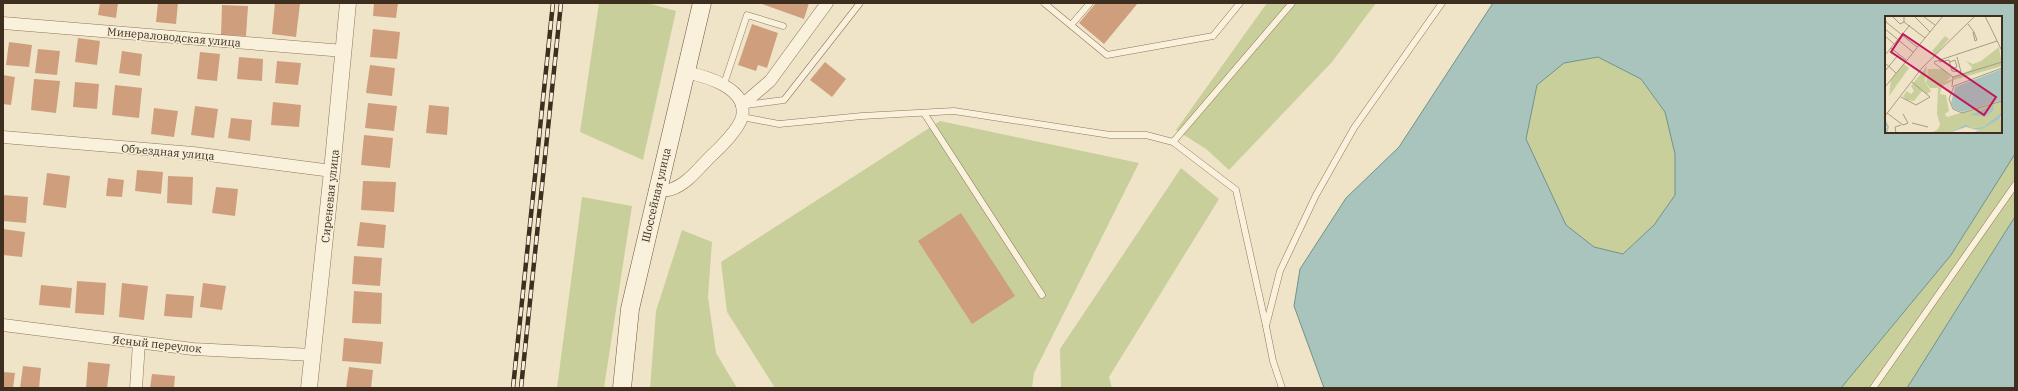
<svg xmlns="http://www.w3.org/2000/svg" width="2018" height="391" viewBox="0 0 2018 391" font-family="'IBM Plex Serif',serif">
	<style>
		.green { fill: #c9cf9b }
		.water { fill: #a9c4bc; stroke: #6f938a; fill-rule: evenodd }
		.building { fill: #cf9f7d }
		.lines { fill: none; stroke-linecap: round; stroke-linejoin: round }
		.service-casing { stroke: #8d765c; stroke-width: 7 }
		.minor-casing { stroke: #8d765c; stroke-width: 13 }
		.tertiary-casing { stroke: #8d765c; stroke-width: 17 }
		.secondary-casing { stroke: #6f573f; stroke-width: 19 }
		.service { stroke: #faf1dc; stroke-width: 6 }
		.minor { stroke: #faf1dc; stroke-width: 12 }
		.tertiary { stroke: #faf1dc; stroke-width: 16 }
		.secondary { stroke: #faf1dc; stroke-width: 18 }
		.rail-casing { stroke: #3d2e20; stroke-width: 4.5 }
		.rail { stroke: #f7eed8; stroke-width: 3; stroke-dasharray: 9; stroke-linecap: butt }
		.labels { text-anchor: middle; stroke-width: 3; stroke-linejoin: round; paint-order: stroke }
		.street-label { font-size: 11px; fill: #3d2e20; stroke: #f7eed8 }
		.inset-river { fill: none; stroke: #a9c4bc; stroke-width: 2 }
		.inset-road { fill: none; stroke: #a89b85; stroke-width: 1 }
		.view { fill: #c2185b; fill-opacity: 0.15; stroke: #c2185b; stroke-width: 2 }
		.inset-edge { fill: none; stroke: #3d2e20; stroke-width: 2 }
	</style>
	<rect width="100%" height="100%" fill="#f0e4c8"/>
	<g class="green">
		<path d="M599 3H647L676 11 643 160 580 132Z"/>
		<path d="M1267 3H1376L1332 62 1229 170 1206 149 1176 130Z"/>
		<path d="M1598 57 1641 79 1665 112 1675 154V195L1654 225 1623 254 1594 247 1566 225 1526 139 1537 85 1564 63Z"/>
		<path d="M940 121 1139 163 1034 373 1032 388H775L727 312 721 262Z"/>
		<path d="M2015 154V388H1841L1951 255Z"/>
		<path d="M1181 168 1219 199 1109 377 1112 388H1061L1060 349Z"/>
		<path d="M582 197 632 206 604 388H557Z"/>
		<path d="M682 230 712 242 708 297 716 353 737 388H650L656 311Z"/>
	</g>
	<g class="water">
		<path d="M1493 3H2015V154L1951 255 1841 388H1324L1294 306 1300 269 1346 198 1399 147ZM1886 17H2001V132H1886ZM1598 57 1641 79 1665 112 1675 154V195L1654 225 1623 254 1594 247 1566 225 1526 139 1537 85 1564 63Z"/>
		<path d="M2015 217V388H1907L2011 223Z"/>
	</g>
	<g class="building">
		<path d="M100 3H118L116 18 98 15Z"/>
		<path d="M158 3H178L176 24 156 22Z"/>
		<path d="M275 3 300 4 296 37 272 34Z"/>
		<path d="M374 3H398L396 18 373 16Z"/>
		<path d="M759 3H809L804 19Z"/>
		<path d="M1096 3H1138L1104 44 1079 23Z"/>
		<path d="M222 5 248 6 246 36 221 35Z"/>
		<path d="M752 24 778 33 767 68 758 65 756 71 738 65Z"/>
		<path d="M373 29 400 32 397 59 370 57Z"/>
		<path d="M78 38 100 41 97 65 75 62Z"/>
		<path d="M9 42 32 45 29 67 6 65Z"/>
		<path d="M38 49 60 51 57 75 35 73Z"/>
		<path d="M122 51 142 54 140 76 119 73Z"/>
		<path d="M200 52 220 54 217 81 197 79Z"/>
		<path d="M239 57 263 59 262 81 237 79Z"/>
		<path d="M277 61 301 63 298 85 275 83Z"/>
		<path d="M825 62 846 79 832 97 810 80Z"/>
		<path d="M370 65 395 68 392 96 366 93Z"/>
		<path d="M3 75 15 77 11 105 3 104Z"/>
		<path d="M34 79 60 81 56 113 31 110Z"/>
		<path d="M75 82 99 84 97 109 73 107Z"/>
		<path d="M115 85 142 88 139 118 112 115Z"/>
		<path d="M273 102 301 105 299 127 271 125Z"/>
		<path d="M368 103 397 106 394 131 365 128Z"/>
		<path d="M429 105 449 107 447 135 426 133Z"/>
		<path d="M195 106 218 109 214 138 191 135Z"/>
		<path d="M154 108 178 111 174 137 151 134Z"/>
		<path d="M231 118 252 120 250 141 228 138Z"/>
		<path d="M364 135 393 138 390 168 361 165Z"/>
		<path d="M137 170 163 172 161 194 135 191Z"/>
		<path d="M47 173 70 176 66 208 43 205Z"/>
		<path d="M168 176 193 177 192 205 167 203Z"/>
		<path d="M108 178 124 180 122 197 106 196Z"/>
		<path d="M363 181 396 182 394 212 361 210Z"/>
		<path d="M216 187 238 189 235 216 212 213Z"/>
		<path d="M3 195 28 197 26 223 3 221Z"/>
		<path d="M961 213 1015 296 972 324 918 241Z"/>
		<path d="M360 222 386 225 384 248 357 246Z"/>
		<path d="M3 229 25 232 22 257 3 255Z"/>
		<path d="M354 256 382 258 380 286 352 284Z"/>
		<path d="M77 281 106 283 104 315 75 313Z"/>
		<path d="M122 283 148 286 144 320 119 317Z"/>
		<path d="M203 283 226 286 222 310 200 307Z"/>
		<path d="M41 285 72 288 70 308 39 305Z"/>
		<path d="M354 291 382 293 381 324 352 323Z"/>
		<path d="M166 294 194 296 192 318 164 316Z"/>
		<path d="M344 338 383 342 381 364 342 361Z"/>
		<path d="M88 362 110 364 107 388H86Z"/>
		<path d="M23 366 41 368 39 388H20Z"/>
		<path d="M349 367 373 370 371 388H346Z"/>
		<path d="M3 372 15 373 13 388H3Z"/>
		<path d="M152 374 175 376 174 388H150Z"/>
	</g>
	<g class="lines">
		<defs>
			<g id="service">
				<path d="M1044 3 1107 55 1213 36 1240 3"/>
				<path d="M1071 25 1090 3"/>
				<path d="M724 84 747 15 783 26"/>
				<path d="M746 105 784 100 860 3"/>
				<path d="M924 113 1042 295"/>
				<path d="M742 117 779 124 862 116 954 111 1110 135H1146L1173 142 1236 190 1266 326"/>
				<path d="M1173 142 1292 3"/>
				<path d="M1282 388 1273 361 1266 326 1280 271 1316 195 1354 128 1442 3"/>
				<path d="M1873 388 2015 185"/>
			</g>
			<g id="minor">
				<path d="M3 23 344 51"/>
				<path d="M742 105 770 81 827 3"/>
				<path d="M3 137 193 153 332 171"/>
				<path d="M657 191C662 190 668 191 672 189 687 184 699 168 710 157 719 149 739 129 742 117 749 88 705 76 685 72"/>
				<path d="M3 325 193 349 312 355"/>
				<path d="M136 388 139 343"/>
			</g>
			<path id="tertiary" d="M309 388 332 171 348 3"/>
			<path id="secondary" d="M622 388 630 309 702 3"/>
		</defs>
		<use href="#service" class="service-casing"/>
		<use href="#minor" class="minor-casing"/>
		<use href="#tertiary" class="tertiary-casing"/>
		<use href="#secondary" class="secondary-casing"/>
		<use href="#service" class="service"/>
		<use href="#minor" class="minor"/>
		<use href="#tertiary" class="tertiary"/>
		<use href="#secondary" class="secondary"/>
		<defs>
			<g id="rail">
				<path d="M513 388 553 3"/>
				<path d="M521 388 561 3"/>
			</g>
		</defs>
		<use href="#rail" class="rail-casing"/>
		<use href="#rail" class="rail"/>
	</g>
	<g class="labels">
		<g class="street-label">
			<text transform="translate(174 37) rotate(5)" y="4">Минераловодская улица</text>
			<text transform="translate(168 152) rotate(5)" y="4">Объездная улица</text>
			<text transform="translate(656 195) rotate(-77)" y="4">Шоссейная улица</text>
			<text transform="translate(330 196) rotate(-84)" y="4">Сиреневая улица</text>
			<text transform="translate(157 344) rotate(6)" y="4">Ясный переулок</text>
		</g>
	</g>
	<g transform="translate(1885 16)">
		<rect width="117" height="117" fill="#f0e4c8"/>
		<path d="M60 20 64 23 50 39 47 35ZM114 31 117 50 69 64 68 61 86 54 87 51 81 45 88 48 96 45ZM19 48 24 52 4 80 6 64ZM42 50 40 66 46 75 42 78 37 75 29 85 21 84 18 80 22 75 26 78 29 75 26 70ZM43 53H58L66 61 52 72H45L41 67ZM67 63 68 65 57 70 55 78 61 79 64 95 60 98 62 101 117 84V96L98 111 86 112 81 108 64 117H47L53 113 55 109 52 98 53 72 56 67ZM115 103H117V117H88Z" fill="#c9cf9b"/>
		<path d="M117 53V84L77 96 69 93 66 87 70 71ZM109 89 108 95 101 100 85 99ZM117 96 115 103 97 113 92 114 81 111 64 117 81 108 86 112 98 111Z" fill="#a9c4bc"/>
		<path class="inset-river" d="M0 105 3 111 1 117"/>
		<path class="inset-road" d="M7 0 15 8 19 6M19 0V6L40 22M29 0 45 16M38 0 50 9M100 0 117 35M0 1 1 6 32 31M83 8 89 16 92 24 90 25 88 16M0 13 28 36M0 20 9 28M6 32 21 44M0 39 25 9M49 46 112 25M54 46 64 44 67 55 76 56 72 41M65 46 70 44 72 51 67 53M0 47 11 57M49 47 68 61 67 71M117 52 69 70 64 83 68 93 77 97 117 85M0 55 14 38M68 61 117 46M0 71 58 0M16 81 31 89 45 81 27 66M2 97 18 109 23 107 18 98M0 100 37 52 90 0M27 107 43 111M11 117 10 111 16 109"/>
		<path class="view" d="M18 18 111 81 99 99 6 36Z"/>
		<rect width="117" height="117" class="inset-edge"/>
	</g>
	<rect width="2018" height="391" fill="none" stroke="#3d2e20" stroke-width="8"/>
</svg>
